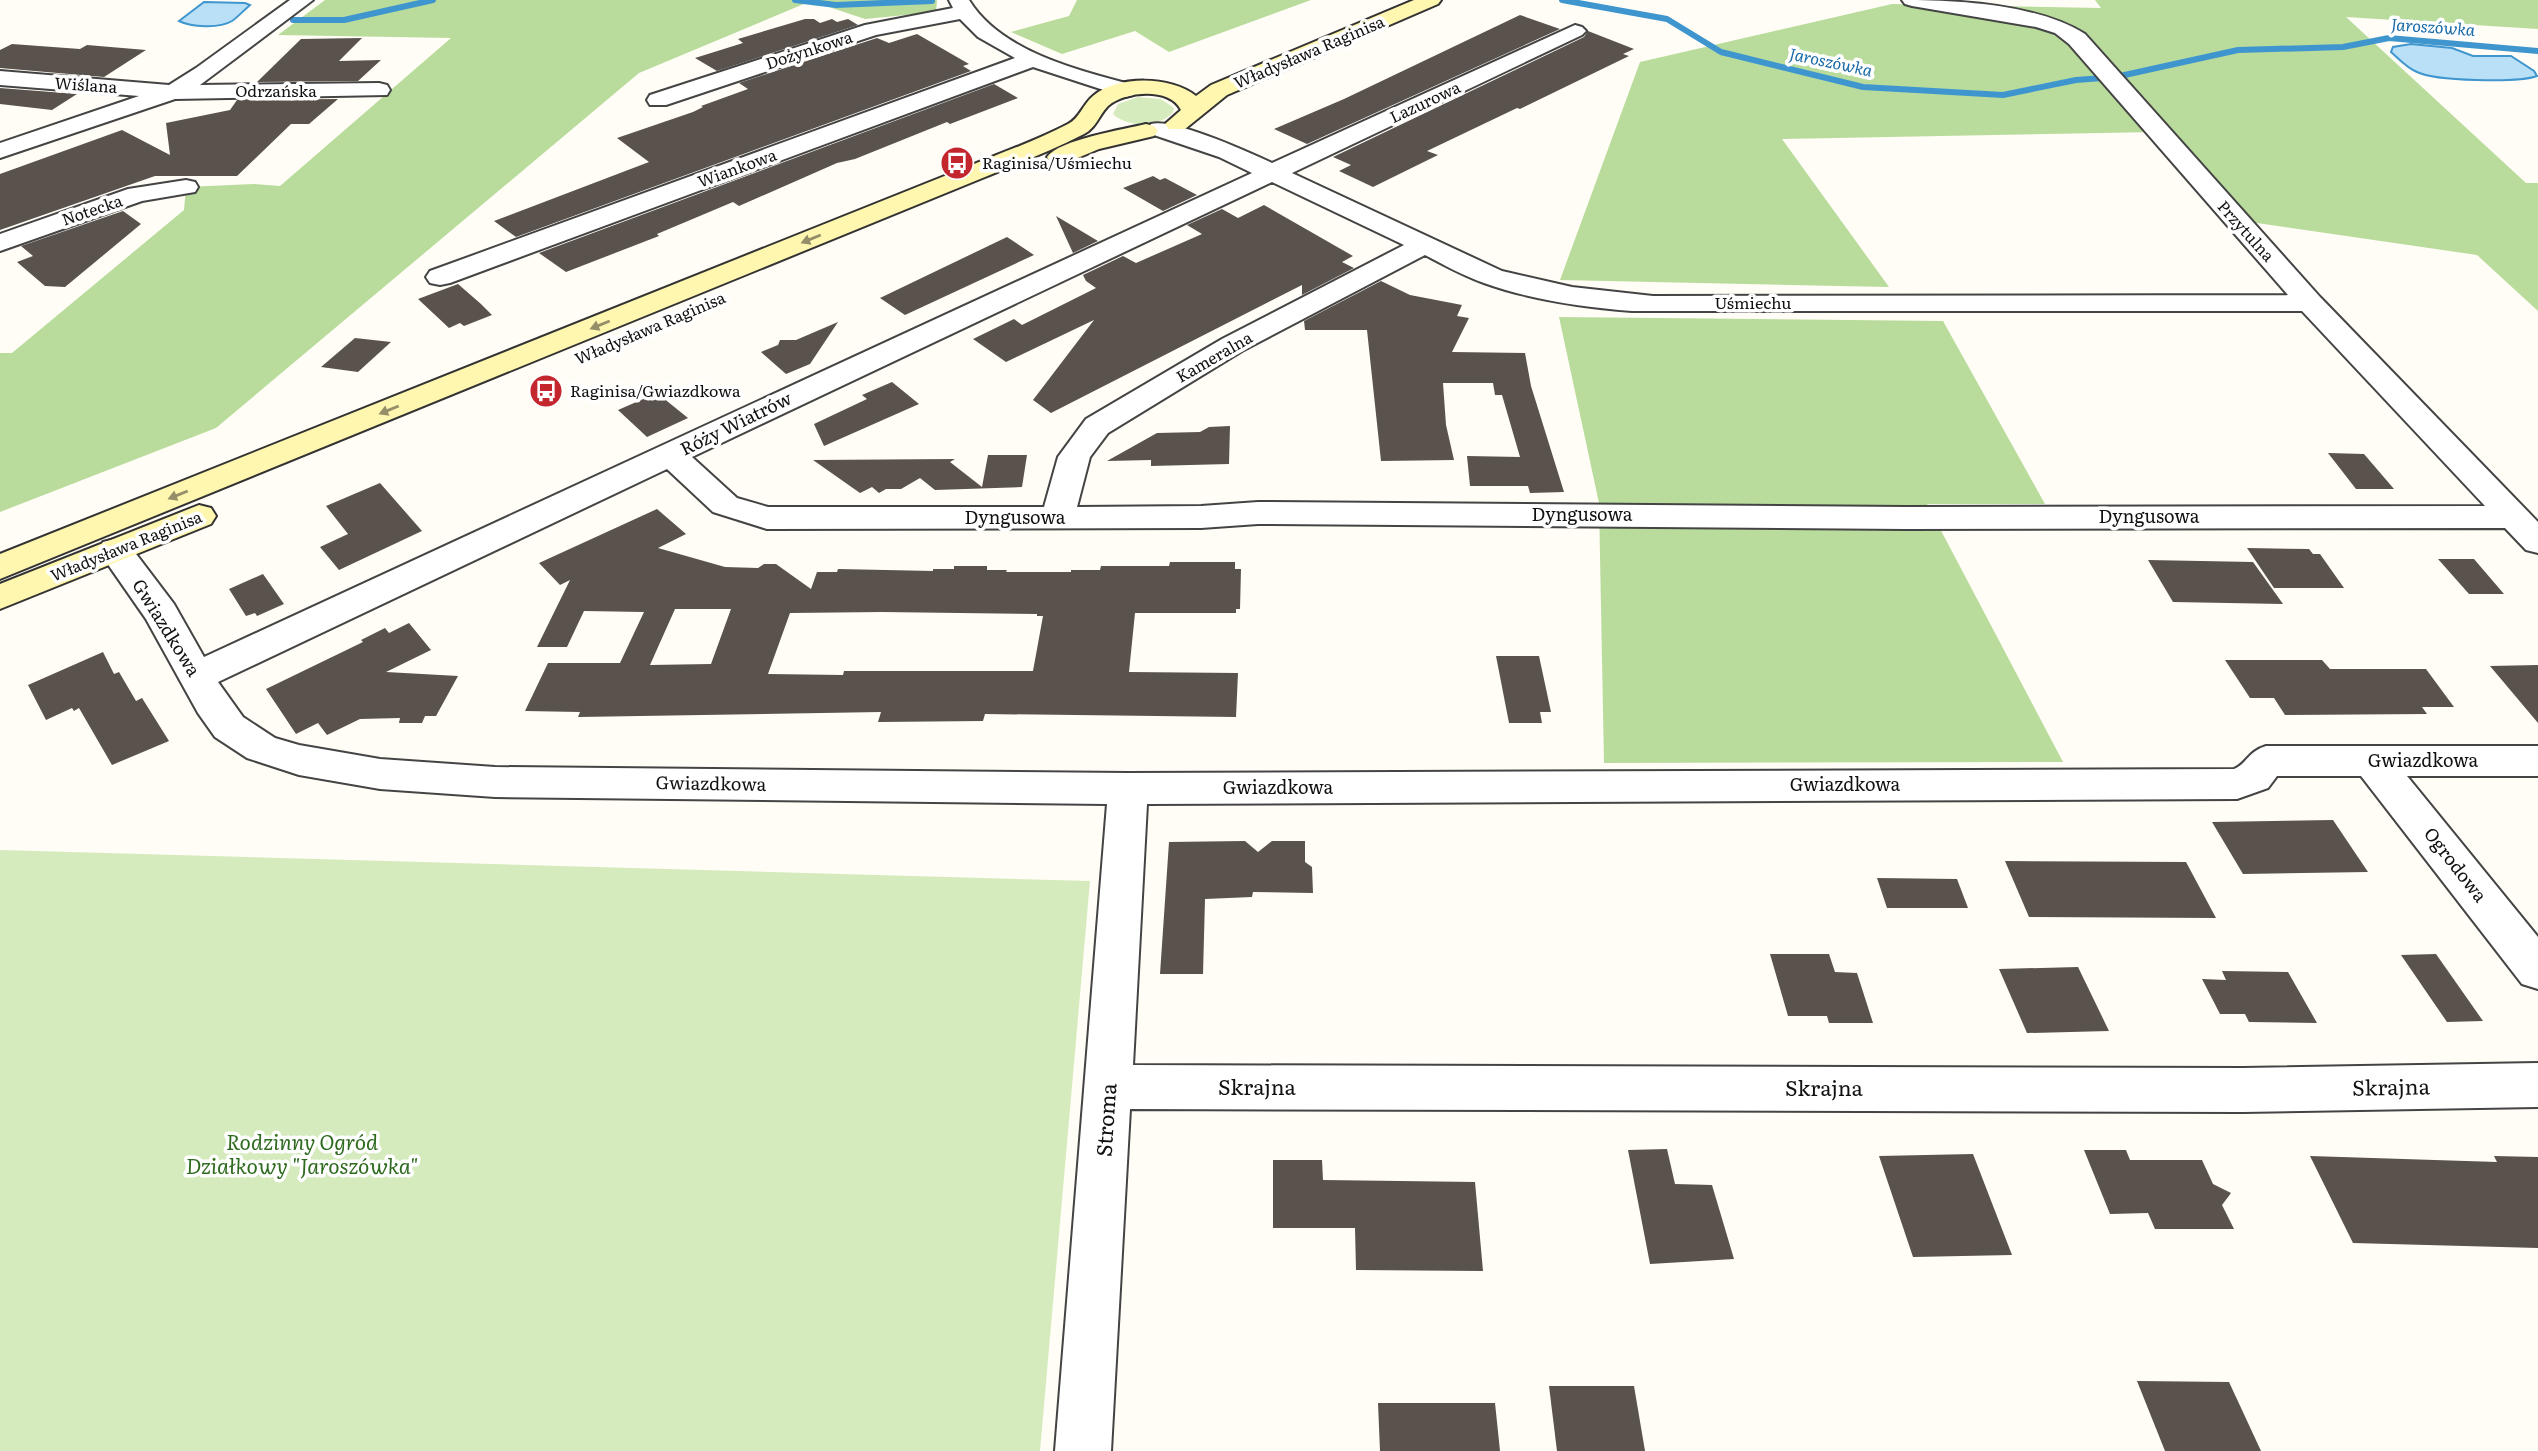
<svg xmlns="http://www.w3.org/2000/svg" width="2538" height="1451" viewBox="0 0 2538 1451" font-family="Literata,serif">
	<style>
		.green { fill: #d5ebbd }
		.forest { fill: #b9dc9c }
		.water { fill: #b9e0f7; stroke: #3f96cf; stroke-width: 2 }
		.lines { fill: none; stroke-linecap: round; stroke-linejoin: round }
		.stream { stroke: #3f96cf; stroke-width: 6 }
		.building { fill: #5a524d; fill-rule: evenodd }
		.minor-casing { stroke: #444; stroke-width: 4 }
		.secondary-casing { stroke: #333; stroke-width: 4 }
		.minor { fill: #fff; fill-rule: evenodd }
		.secondary { fill: #fff6b0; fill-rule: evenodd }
		.oneway { fill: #948f68 }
		.labels { text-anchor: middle; stroke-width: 7; stroke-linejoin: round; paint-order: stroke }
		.far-water-label { font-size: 16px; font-style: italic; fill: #1768a6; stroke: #fff }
		.far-street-label { font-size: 16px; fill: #111; stroke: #fff }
		.far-poi-label { font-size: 16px; fill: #111; stroke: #fff; text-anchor: start }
		.street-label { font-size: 18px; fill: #111; stroke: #fff }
		.near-street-label { font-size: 21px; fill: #111; stroke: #fff }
		.near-park-label { font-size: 21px; font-style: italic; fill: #2f6b1f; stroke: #fff }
	</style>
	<rect width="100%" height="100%" fill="#fffdf5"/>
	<g class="green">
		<path d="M1138 97 1161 99 1174 108 1173 112C1160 128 1128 128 1113 114L1118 104Z"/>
		<path d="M0 850 1090 881 1040 1451H0Z"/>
	</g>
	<g class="forest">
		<path d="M325 0H937L936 12 865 19 811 1 639 73 216 428 0 512V353H12L184 210 186 187 254 184 280 186 451 38 278 35Z"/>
		<path d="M1077 0H1311L1169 52 1135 31 1062 54 1011 32 1069 16Z"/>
		<path d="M2095 0H2538V29L2346 17 2526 183H2538V311L2477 255 2236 220 2157 132 1782 139 1889 287 1560 280 1640 62 1892 4 2101 8Z"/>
		<path d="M1559 317 1943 321 2045 504H1927L2063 762 1604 763 1599 503Z"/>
	</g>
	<g class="water">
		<path d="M204 2 245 3 250 5C244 10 238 17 232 21 219 29 191 27 179 21Z"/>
		<path d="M2411 44 2452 48 2473 56H2511L2534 71 2537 76C2518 83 2435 81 2417 72 2407 68 2399 59 2391 52L2393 47Z"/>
	</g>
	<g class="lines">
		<g class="stream">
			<path d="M795 0 836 5 932 1"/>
			<path d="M1562 0 1667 19 1721 52 1863 87 2003 95 2076 80 2103 78"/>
			<path d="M293 20H344L433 0"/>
			<path d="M2120 76 2238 50 2343 47 2389 38 2538 51"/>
		</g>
	</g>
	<g class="building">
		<path d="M1520 15 1560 29 1307 144 1274 129 1344 99Z"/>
		<path d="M805 19H814L820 23 832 19 837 22 848 19 858 25 717 71 695 58 743 43 738 39Z"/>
		<path d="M1588 31 1634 49 1623 54 1629 56 1520 109 1517 108 1427 151 1438 155 1373 187 1339 171 1351 165 1333 157 1584 37Z"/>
		<path d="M917 34 969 64 963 66 971 71 516 237 494 221 649 162 617 138 693 112 703 107 701 106 748 89 739 83 877 38 889 43Z"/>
		<path d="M362 38 339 61 381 60 358 81 257 82 301 39Z"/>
		<path d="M12 44 80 49 87 45 146 50 104 77 0 68V50Z"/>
		<path d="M994 84 1018 98 950 124 947 122 855 159 837 163 739 206 733 202 657 234 659 236 566 272 539 253Z"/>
		<path d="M0 88 77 94 52 110 0 104Z"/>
		<path d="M338 99 309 124H291L237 176H155L0 230V174L122 130 170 155 166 123 230 110 237 100Z"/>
		<path d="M1153 176 1160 180 1165 178 1197 195 1163 211 1123 188Z"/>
		<path d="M1264 205 1353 256 1342 262 1354 268 1302 295V285L1051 413 1033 400 1094 320 1006 362 973 339 1014 319 1022 325 1096 288 1086 281 1083 275 1123 256 1136 263 1202 234 1187 225 1222 209 1238 218Z"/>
		<path d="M123 211 141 224 65 287 45 286 17 262 33 256 21 246Z"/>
		<path d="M1056 216 1098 241 1073 253Z"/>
		<path d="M1007 237 1034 255 905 315 880 298Z"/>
		<path d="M1381 281 1410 295 1462 305 1457 316 1469 318 1452 352 1525 353 1531 386 1564 492 1530 493 1528 486H1470L1467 456 1520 457 1502 395H1495L1493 383H1443L1446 425 1454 460 1381 461 1367 330H1305L1304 321Z"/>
		<path d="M458 284 481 304 492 315 464 326 460 323 449 328 418 299Z"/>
		<path d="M838 322 810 364 786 374 761 352 778 345 780 340H796Z"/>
		<path d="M355 338 391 342 358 372 321 367Z"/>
		<path d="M892 382 919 404 824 446 814 424 867 399 862 395Z"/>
		<path d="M657 393 688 418 647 437 618 410Z"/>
		<path d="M1230 426 1229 464 1151 466V460L1107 461 1157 433 1200 432 1209 427Z"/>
		<path d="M2328 453 2364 454 2394 489H2356Z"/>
		<path d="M988 455H1027L1022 487 935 490 920 478 901 489H886L879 493 872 487 860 493 813 460 955 459 950 462 982 487Z"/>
		<path d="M380 483 422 531 339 570 320 547 348 534 326 506Z"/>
		<path d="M657 509 686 534 658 548 725 567 758 568 764 564H776L811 589 817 572H837L838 569 933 571V569H954V566H987V570H1007L1006 572H1071V570H1100L1101 566H1169L1170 562H1235V569H1241L1240 609H1236V613H1135L1129 672 1238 673 1236 717 985 714 983 721 878 722 881 712 578 717 580 712 525 711 548 663H620L644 612 584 611 567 647H537L570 580 560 585 539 563ZM675 609H731L711 664 650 665ZM882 612 1037 614V616H1043L1033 671H844L843 675 768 674 790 613Z"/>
		<path d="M2247 548 2309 549 2313 554H2320L2344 588H2274Z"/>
		<path d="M2438 559H2474L2504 594H2469Z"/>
		<path d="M2148 560 2253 562 2283 604 2173 602Z"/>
		<path d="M263 574 284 604 257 616 255 613 246 616 229 589Z"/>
		<path d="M409 623 431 650 386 672 458 676 436 716H425L422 723H399L400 718 360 719 327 735 318 723 296 734 266 689 363 642 361 640 385 628 389 633Z"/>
		<path d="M103 652 114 674 119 672 136 701 142 698 169 741 112 765 79 708 74 711 72 708 46 720 28 685Z"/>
		<path d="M1496 656H1539L1551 712H1540L1542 723H1509Z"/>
		<path d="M2225 660H2322L2330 669H2426L2454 707H2422L2427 714 2285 715 2274 698H2250Z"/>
		<path d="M2538 665V723L2490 666Z"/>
		<path d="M2333 820 2368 872 2243 874 2212 822Z"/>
		<path d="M1245 841 1258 852 1272 841H1305V862L1312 867 1313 893 1253 892 1252 897 1205 899 1203 974H1160L1169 842Z"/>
		<path d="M2005 861 2186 862 2216 918 2029 917Z"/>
		<path d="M1877 878 1957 879 1968 908H1887Z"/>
		<path d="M1770 954H1829L1835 972 1857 973 1873 1023H1829L1827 1016H1788Z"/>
		<path d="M2436 954 2483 1021 2447 1022 2401 955Z"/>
		<path d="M2078 967 2109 1031 2027 1033 1999 969Z"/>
		<path d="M2222 971 2288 972 2317 1023 2249 1022 2245 1014H2220L2202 979 2226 980Z"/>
		<path d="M1667 1149 1675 1184 1712 1185 1734 1259 1650 1264 1628 1150Z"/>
		<path d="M2084 1150H2126L2130 1160H2202L2213 1184 2231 1193 2222 1205 2234 1229H2155L2148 1213 2110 1214Z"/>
		<path d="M1973 1154 2012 1255 1913 1257 1879 1156Z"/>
		<path d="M2310 1156 2497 1162 2494 1156 2538 1157V1248L2353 1243Z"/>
		<path d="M1273 1160H1322L1323 1180 1475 1182 1483 1271 1356 1270 1355 1228H1273Z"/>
		<path d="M2137 1381 2229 1382 2261 1451H2165Z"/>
		<path d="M1549 1386H1634L1645 1451H1557Z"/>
		<path d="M1378 1403H1495L1500 1451H1380Z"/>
	</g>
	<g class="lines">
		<defs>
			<g id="minor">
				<path d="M290 0H313L200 85 379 83 387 85 390 90 387 95 175 99 0 158V143L139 96 0 85V71L169 85 196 68Z"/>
				<path d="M949 0H969C1001 52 1078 70 1133 85L1136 90 1133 95 1125 97 1033 67 450 283 440 285 430 283 426 277 430 271 1015 58 978 37 960 19 876 35 666 105H650L647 100 650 95 865 25 953 8Z"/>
				<path d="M1902 0C1957 0 2038 4 2085 34L2320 297 2538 522V553L2526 550 2505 528 1906 529 1258 524 1201 528 767 529 713 512 667 469 218 682 243 717 275 738 299 745 380 759 495 767 1128 773 2234 769C2248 763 2247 752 2266 746H2538V776H2407L2538 937V989L2522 984 2361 776H2277L2268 788 2237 799 1147 804 1133 1065 2243 1068 2538 1063V1107L2243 1112 1130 1109 1111 1451H1055L1107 804 495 797 380 789 299 775 247 758 215 737 198 713 146 619 98 550 103 542 115 539 127 542 174 604 204 657 1252 173 1219 157 1151 134 1147 129 1151 124C1174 118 1248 152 1272 163L1575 25 1582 27 1586 31 1582 35 1292 173 1502 271 1572 287 1653 296 2288 295 2069 44 2055 33 2036 27 1912 6 1905 4ZM1272 182 1404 245 1222 339 1086 419 1058 457 1044 507H768L737 498 692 457ZM1425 255C1444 265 1464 276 1484 283 1531 300 1583 307 1632 311H2302L2485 506 1906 507 1258 502 1201 506 1077 507 1090 457 1108 433 1242 351Z"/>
				<path d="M186 180 195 182 198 187 195 192 142 201 0 251V234L128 189Z"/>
			</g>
			<g id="secondary">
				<path d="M1414 0H1441L1438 4 1227 95 1185 129H1169L1165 124 1181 110C1170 87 1125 91 1108 106 1099 115 1096 128 1084 134 1052 151 1018 163 985 177L0 579V554L967 167C1000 153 1036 141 1068 124 1080 118 1083 104 1093 96 1118 75 1171 76 1196 96L1211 85Z"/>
				<path d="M1146 124 1154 126 1158 131 1154 136 1099 149 1068 162 1059 164 1050 162 1047 157C1058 140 1125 129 1146 124Z"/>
				<path d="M199 505 211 508 216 516 211 524 0 609V584Z"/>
			</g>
		</defs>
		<use href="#minor" class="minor-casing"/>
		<use href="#secondary" class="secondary-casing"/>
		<use href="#minor" class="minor"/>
		<use href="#secondary" class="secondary"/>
	</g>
	<defs><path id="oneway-solid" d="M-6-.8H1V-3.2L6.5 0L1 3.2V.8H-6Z" transform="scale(1.75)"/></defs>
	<g class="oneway">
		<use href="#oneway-solid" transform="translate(811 239) rotate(158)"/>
		<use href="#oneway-solid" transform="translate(600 325) rotate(158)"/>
		<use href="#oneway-solid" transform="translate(389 410) rotate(158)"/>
		<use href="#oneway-solid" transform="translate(178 495) rotate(158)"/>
	</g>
	<defs>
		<symbol id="bus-disc" viewBox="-11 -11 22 22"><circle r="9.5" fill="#c4262e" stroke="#fff"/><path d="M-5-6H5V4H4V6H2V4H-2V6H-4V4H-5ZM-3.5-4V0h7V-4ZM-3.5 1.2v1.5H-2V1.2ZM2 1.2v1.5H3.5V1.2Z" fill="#fff"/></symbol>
	</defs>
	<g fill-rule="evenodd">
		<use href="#bus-disc" x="938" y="144" width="38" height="38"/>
		<use href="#bus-disc" x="527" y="372" width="38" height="38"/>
	</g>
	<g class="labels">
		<g class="far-water-label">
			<text transform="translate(2433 27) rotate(4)" y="6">Jaroszówka</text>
			<text transform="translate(1831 62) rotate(12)" y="6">Jaroszówka</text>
		</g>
		<g class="far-street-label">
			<text transform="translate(809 50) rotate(-18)" y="6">Dożynkowa</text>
			<text transform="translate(1309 52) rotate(-23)" y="6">Władysława Raginisa</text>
			<text transform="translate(86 85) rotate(4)" y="6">Wiślana</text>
			<text x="276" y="97">Odrzańska</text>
			<text transform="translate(1425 102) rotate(-25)" y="6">Lazurowa</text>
			<text transform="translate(737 168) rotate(-20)" y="6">Wiankowa</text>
			<text transform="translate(92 210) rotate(-19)" y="6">Notecka</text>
			<text transform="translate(2246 231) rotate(48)" y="6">Przytulna</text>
			<text x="1753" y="309">Uśmiechu</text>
			<text transform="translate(650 328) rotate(-23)" y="6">Władysława Raginisa</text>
			<text transform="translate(1214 357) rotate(-30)" y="6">Kameralna</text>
			<text transform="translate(126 546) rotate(-22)" y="6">Władysława Raginisa</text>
		</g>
		<g class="far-poi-label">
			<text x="982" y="169">Raginisa/Uśmiechu</text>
			<text x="570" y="397">Raginisa/Gwiazdkowa</text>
		</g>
		<g class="street-label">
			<text transform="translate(736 424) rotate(-26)" y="6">Róży Wiatrów</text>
			<text x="1582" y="521">Dyngusowa</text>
			<text x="2149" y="523">Dyngusowa</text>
			<text x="1015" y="524">Dyngusowa</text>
			<text transform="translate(166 628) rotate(58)" y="6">Gwiazdkowa</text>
			<text x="2423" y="767">Gwiazdkowa</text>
			<text transform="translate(711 784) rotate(1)" y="6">Gwiazdkowa</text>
			<text x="1845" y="791">Gwiazdkowa</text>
			<text x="1278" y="794">Gwiazdkowa</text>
			<text transform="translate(2455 865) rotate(52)" y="6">Ogrodowa</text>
		</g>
		<g class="near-street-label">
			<text x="1257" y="1095">Skrajna</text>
			<text transform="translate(2391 1088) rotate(-1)" y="7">Skrajna</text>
			<text x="1824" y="1096">Skrajna</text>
			<text transform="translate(1107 1120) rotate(-86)" y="7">Stroma</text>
		</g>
		<g class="near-park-label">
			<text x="302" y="1150">Rodzinny Ogród<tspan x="302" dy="24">Działkowy "Jaroszówka"</tspan></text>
		</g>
	</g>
</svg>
